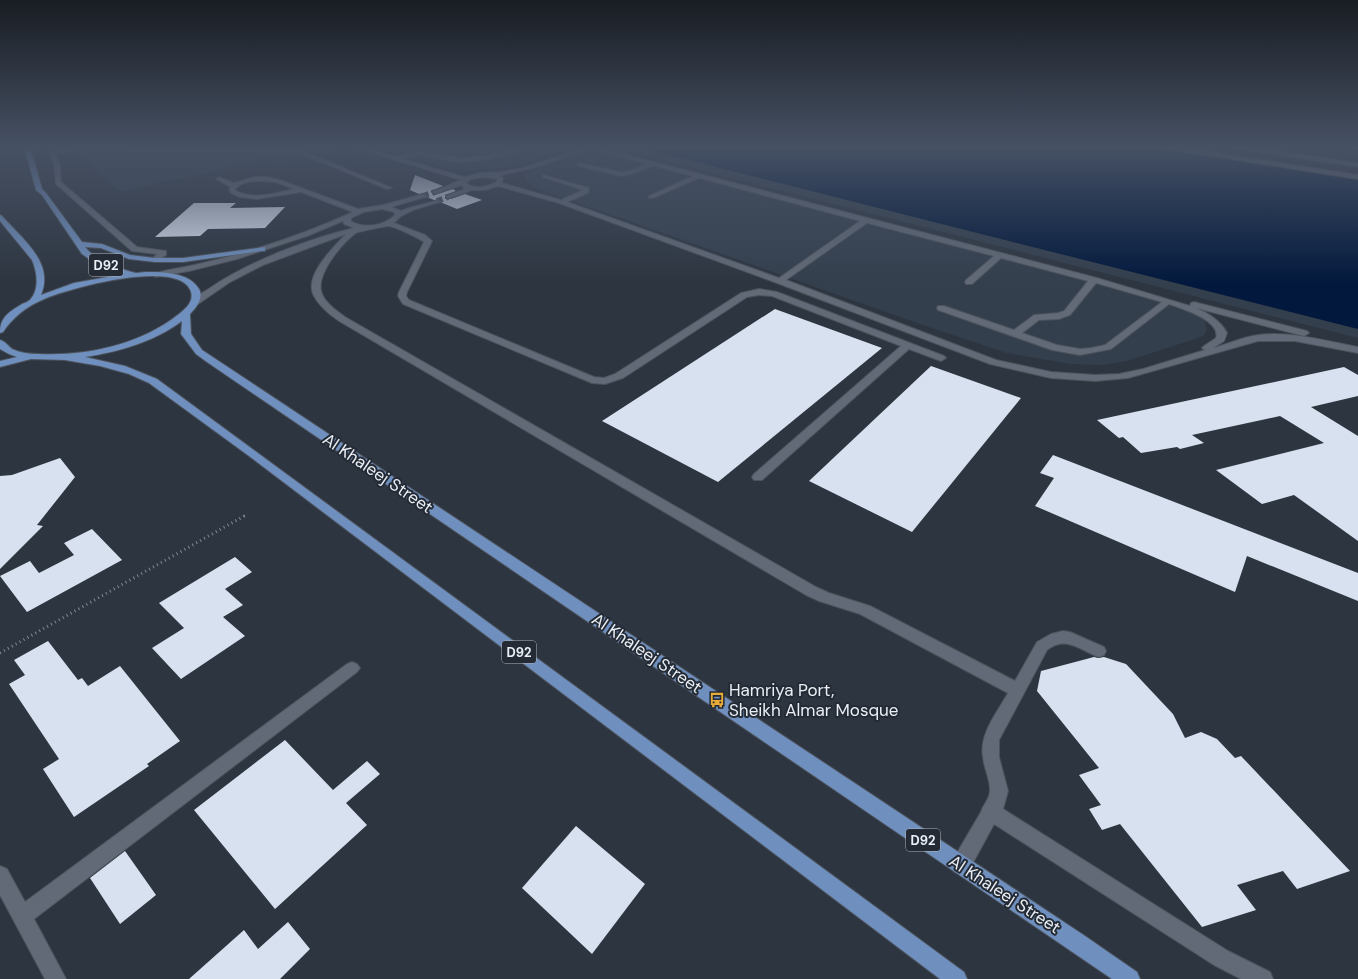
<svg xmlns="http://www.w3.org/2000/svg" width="1358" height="979" viewBox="0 0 1358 979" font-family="'DM Sans',sans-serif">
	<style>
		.built { fill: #343f4e }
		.water { fill: #02193d }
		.building { fill: #d8e1ef }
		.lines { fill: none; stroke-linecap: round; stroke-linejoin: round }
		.minor-tunnel { stroke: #49515b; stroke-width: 6; stroke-dasharray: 6 3.5; stroke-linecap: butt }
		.minor-casing { stroke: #4c535c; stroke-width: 2 }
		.major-casing { stroke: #4c535c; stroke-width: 2 }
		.path-far1 { stroke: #838993; stroke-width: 2.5; stroke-dasharray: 1 2.5; stroke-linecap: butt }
		.path { stroke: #838993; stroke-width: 3; stroke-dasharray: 1 3.5; stroke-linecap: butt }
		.minor { fill: #626a77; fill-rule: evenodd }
		.major { fill: #6f8fbe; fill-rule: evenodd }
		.labels { text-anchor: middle; stroke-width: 4; stroke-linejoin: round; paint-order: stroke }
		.shield { fill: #242b35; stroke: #afb4bc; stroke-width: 1 }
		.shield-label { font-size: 13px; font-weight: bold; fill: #eaeff6 }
		.near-street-label { font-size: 17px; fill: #eaeff6; stroke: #242b35 }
		.near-poi-label { font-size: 17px; fill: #eaeff6; stroke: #242b35; text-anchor: start }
	</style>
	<rect width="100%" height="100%" fill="#2d3540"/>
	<g class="built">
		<path d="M69 146H334L339 147 277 165 263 160 120 192Z"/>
		<path d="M391 146H566L567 148 564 150 523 165 507 168 474 170 449 169 380 149Z"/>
		<path d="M607 146H633L1358 329V338Z"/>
		<path d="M583 152 596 153 615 157 1175 303 1194 312 1204 320 1207 328 1204 335 1195 339 1127 361 1100 365 1071 364 1007 353 923 325 538 189 526 180 525 176 527 172 532 168 573 154Z"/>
	</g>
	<path class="water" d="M633 146H1143L1358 180V329Z"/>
	<g class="building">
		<path d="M415 175 443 186 431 191 434 195 453 189 456 191 445 195V199H451L465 194 482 200 457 209 440 202V199L434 200 427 197V195L424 193 419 194 410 190Z"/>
		<path d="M194 203H236L230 208 285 207 265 228 208 229 200 236 155 237Z"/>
		<path d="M775 309 882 348 718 482 602 421Z"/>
		<path d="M931 366 1021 398 912 532 809 481Z"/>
		<path d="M1344 367 1358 375V396L1311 407 1358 436V541L1294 495 1262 504 1216 470 1324 443 1280 416 1192 435 1204 443 1180 449 1177 447 1141 453 1123 437 1119 438 1097 420Z"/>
		<path d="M1053 455 1358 573V601L1247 556 1235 592 1035 506 1054 478 1040 473Z"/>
		<path d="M60 458 75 477 37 525 43 526 0 569V476L12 475Z"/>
		<path d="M92 529 122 560 27 612 0 576 30 561 39 573 74 555 64 543Z"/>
		<path d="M235 557 252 572 225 589 243 605 223 617 245 636 181 679 152 648 184 628 159 603Z"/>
		<path d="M48 641 78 680 82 678 88 686 120 666 180 741 147 764 149 766 74 817 43 769 59 759 9 684 25 675 14 660Z"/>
		<path d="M1094 657 1098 658 1104 657 1126 664 1173 714 1185 738 1201 732 1217 739 1235 758 1241 756 1350 871 1297 889 1283 871 1237 885 1256 910 1202 927 1120 824 1102 830 1089 809 1101 805 1079 775 1099 768 1037 691 1041 671Z"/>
		<path d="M285 740 333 790 367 761 380 774 346 803 367 825 275 909 194 810Z"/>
		<path d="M576 826 645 884 592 954 522 888Z"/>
		<path d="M125 851 156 895 120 924 90 878Z"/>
		<path d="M288 922 310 949 280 979H189L244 930 258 949Z"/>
	</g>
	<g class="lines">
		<g class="minor-tunnel">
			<path d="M423 196 435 192"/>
			<path d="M437 201 448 197"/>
		</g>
		<defs>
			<g id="minor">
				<path d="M77 146H90L55 154 60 164 61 182 137 247 166 251V255L155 262 151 260 157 254 132 251 56 184 54 164 49 153 59 149Z"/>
				<path d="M106 146 291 148 303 151 392 188 387 189 299 153 291 152 127 151Z"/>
				<path d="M349 146H358L397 157 421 151 460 158 485 156 521 146H529C517 155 475 162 460 162 438 161 426 150 403 159L465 177 479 173 499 172 522 168 584 148 582 146H593L1097 278 1190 306 1191 303 1194 302 1307 331 1309 333 1304 336 1196 308C1209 314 1220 320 1227 333L1224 341 1213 348C1228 344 1243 337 1258 335 1291 331 1325 341 1358 347V353L1295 341H1258L1128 378 1095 381 1051 378 990 364 777 283 559 203 498 186 486 190H472L450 198H446V196L465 189 461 185 435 194 432 192 461 180ZM590 149 646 164 629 171 621 172 580 163 577 165 578 166 621 176 632 174 653 166 693 176 649 196V198H653L699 178 860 221 779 278 567 202 588 193 589 188 543 175V177L583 190 561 200 502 183 503 178 499 176 536 167ZM484 177 497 179V181C488 187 474 190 466 183L471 179ZM867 223 994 256 966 280 965 282 966 284H972L1001 258 1088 281 1064 311 1058 313 1034 315 1014 330 944 306H938L937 308 938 310 1052 350 1080 355 1111 349 1169 304C1182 309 1221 320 1216 338L1204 346 1202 348 1205 350 1143 369 1119 374 1095 375 1051 372 996 360 786 280ZM1096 283 1162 302 1105 345 1091 348 1080 349 1057 345 1022 333 1039 320 1059 319 1070 315Z"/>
				<path d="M1159 146H1172L1358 175V179L1162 148Z"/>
				<path d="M1229 146H1243L1358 163V167L1232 148Z"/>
				<path d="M1347 146H1358V149L1348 147Z"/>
				<path d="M254 177H267L280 180 358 209 383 205 423 194 426 196 425 197 391 207 399 210 401 211 409 208 439 200V202L413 210 401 216 394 223 425 235 432 241 407 292 406 296 409 300 594 377 604 378 615 374 741 293 759 289 777 292 944 356 946 358 941 361 909 349 762 480H754L752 477 754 474 901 346 772 296 759 295 747 297 623 378 605 384 592 383 403 304 398 296 399 292 424 242C419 238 394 226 388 226 386 226 357 232 356 233 342 243 314 276 322 294 326 304 337 311 345 317L816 587 829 593 870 606 1015 681 1037 642 1051 634 1063 631 1070 632 1104 647 1106 651 1104 655 1099 657C1079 650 1067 635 1047 650L999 740V757L1008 791 1003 809 1228 951 1270 972 1273 979H1241L1214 965 994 824 968 872 961 874 954 872 952 865 954 858 981 812C983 804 990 800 990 790 990 779 984 768 983 757 979 734 997 713 1008 693L860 614 819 601 806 595 339 321C329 314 318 305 313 294 305 274 334 247 346 234L263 265 230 282 198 304 195 305 191 302C196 296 204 292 210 288 250 261 308 239 354 228L344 224 343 221 307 236 237 259 189 271 155 277V273C171 269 187 267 203 263 254 251 305 234 353 212L301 192 257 199 240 197 231 193 229 189 231 187 216 179 219 177 234 183ZM260 181 276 182 294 189C276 193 253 200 236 191L235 189C242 182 251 181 260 181ZM382 209 394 212 395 215C384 226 364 229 351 221V218L364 212Z"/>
				<path d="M352 662 357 664 360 668 357 672 34 919 66 979H45L0 895V866L7 869 25 902 347 664Z"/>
			</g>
			<path id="major" d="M24 146H30L42 189 46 193 82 242 102 244 130 255 155 258H183L265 247V251H262L183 262H155L129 259 101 248 85 247C96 261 120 269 136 273 139 273 143 272 145 272 163 272 189 272 199 289 204 298 196 308 190 314L191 334 202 350 1085 936 1137 972 1140 979H1112L207 362 196 354 181 334 182 321C154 342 118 352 85 357L125 366 157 379 964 972 967 979H940L249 456 149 383 129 374 100 366 65 360 31 359 0 367V361L17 357 9 354 0 349V340C5 341 8 346 12 349 20 353 30 354 39 354 87 356 140 345 179 314 185 309 194 302 191 292 181 257 65 289 42 300 26 307 13 317 3 332L0 333C0 317 9 312 22 304 24 303 28 302 30 300 40 289 37 272 32 260L0 221V215L2 216C21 238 55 262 41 295L74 283 124 274 98 265 82 254 42 195 36 190Z"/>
		</defs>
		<use href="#minor" class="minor-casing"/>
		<use href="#major" class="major-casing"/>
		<path class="path-far1" d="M244 516 247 514"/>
		<path class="path" d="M0 653 246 515"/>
		<use href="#minor" class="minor"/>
		<use href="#major" class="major"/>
	</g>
	<linearGradient id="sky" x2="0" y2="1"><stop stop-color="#191d23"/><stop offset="0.52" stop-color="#465164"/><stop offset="1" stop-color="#465164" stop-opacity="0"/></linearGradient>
	<rect width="1358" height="283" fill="url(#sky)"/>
	<defs>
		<symbol id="bus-bare" viewBox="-9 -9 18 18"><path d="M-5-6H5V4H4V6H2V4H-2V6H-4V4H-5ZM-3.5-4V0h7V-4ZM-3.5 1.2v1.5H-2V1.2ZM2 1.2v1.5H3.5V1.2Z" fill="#e9ab38" stroke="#242b35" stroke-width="2.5" paint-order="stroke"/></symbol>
	</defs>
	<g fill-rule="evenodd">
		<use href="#bus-bare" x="706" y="689" width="22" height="22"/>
	</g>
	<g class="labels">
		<g class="shield">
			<rect x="89" y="254" width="34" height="22" rx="3"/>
			<rect x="502" y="641" width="34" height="22" rx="3"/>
			<rect x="906" y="829" width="34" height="22" rx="3"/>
		</g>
		<g class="shield-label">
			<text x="106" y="270">D92</text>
			<text x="519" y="657">D92</text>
			<text x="923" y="845">D92</text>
		</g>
		<g class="near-street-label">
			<text transform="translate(378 473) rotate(34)" y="6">Al Khaleej Street</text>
			<text transform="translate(647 653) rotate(34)" y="6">Al Khaleej Street</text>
			<text transform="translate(1005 894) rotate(33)" y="6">Al Khaleej Street</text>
		</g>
		<g class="near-poi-label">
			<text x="729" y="696">Hamriya Port,<tspan x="729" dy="20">Sheikh Almar Mosque</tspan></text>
		</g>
	</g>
</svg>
